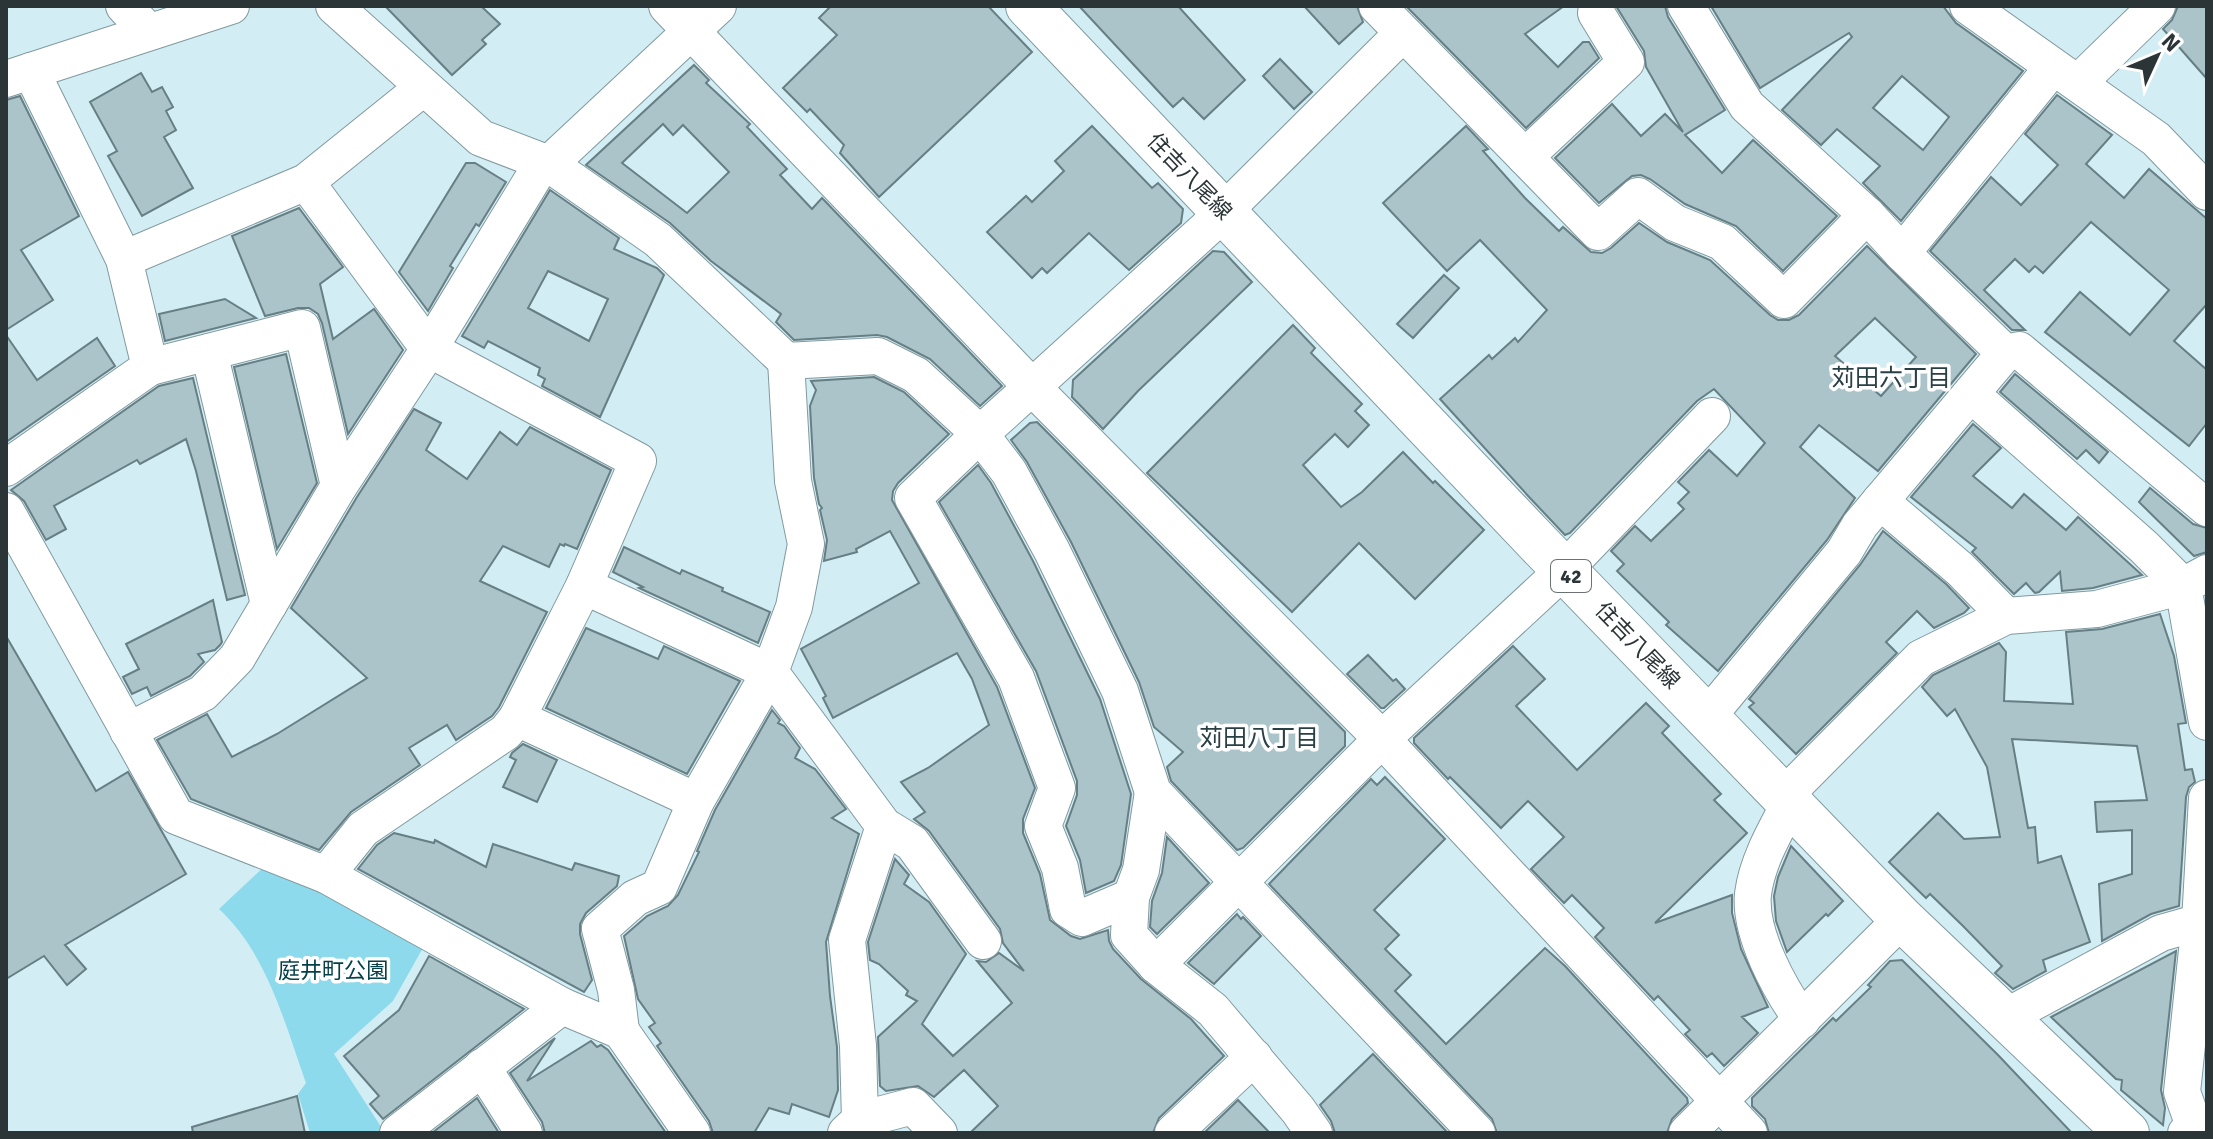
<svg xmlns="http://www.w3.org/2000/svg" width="2213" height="1139" viewBox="0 0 2213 1139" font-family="Signika,'Noto Sans JP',sans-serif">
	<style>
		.green { fill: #8cdaeb }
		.building { fill: #aac4ca; stroke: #667e84; stroke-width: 2; fill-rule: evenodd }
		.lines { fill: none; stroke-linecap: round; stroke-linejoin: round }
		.minor-casing { stroke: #809a9f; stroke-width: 38 }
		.major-casing { stroke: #809a9f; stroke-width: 46 }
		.minor { stroke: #fff; stroke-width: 36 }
		.major { stroke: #fff; stroke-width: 44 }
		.labels { text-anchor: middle; stroke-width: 7; stroke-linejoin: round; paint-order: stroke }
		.shield { fill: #fff; stroke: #6b7274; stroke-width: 2 }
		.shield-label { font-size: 20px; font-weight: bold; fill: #2b3538 }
		.street-label { font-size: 22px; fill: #2b3538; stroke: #fff }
		.park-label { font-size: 22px; fill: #06404a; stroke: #fff }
		.neighbourhood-label { font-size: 24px; fill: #283f44; stroke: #fff }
	</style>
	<rect width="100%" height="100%" fill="#d2edf3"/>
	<path class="green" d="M267 864 424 946 393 1001 334 1054 385 1133H310L298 1094 306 1083C285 1024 267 953 219 909Z"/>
	<g class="building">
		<path d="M385 6H481L500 24 482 40 486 44 452 75Z"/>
		<path d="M831 6H988L1032 52 879 197 840 153 844 145 810 109 807 112 783 88 837 35 819 18Z"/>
		<path d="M1079 6H1178L1245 80 1204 119 1183 98 1173 107Z"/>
		<path d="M1304 6H1357L1363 22 1339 44Z"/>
		<path d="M1406 6H1564L1525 34 1558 67 1583 42H1589L1599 58 1526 128Z"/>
		<path d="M1616 6H1665L1668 17 1725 110 1685 135 1722 173 1753 140 1837 216 1783 271 1736 226 1685 204 1650 179 1641 175 1632 176 1599 203 1555 158 1612 104 1641 136 1665 114 1683 132 1646 67 1644 51Z"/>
		<path d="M1711 6H1943L1956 23 2023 71 1901 221 1863 183 1880 166 1837 129 1821 145 1782 110 1852 37 1849 33 1760 88ZM1902 76 1949 117 1923 150 1873 108Z"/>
		<path d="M2178 6H2207V79L2163 29 2172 20Z"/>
		<path d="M1280 59 1312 92 1294 109 1263 76Z"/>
		<path d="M694 65 709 80 706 83 750 124 747 127 787 169 780 175 812 209 822 198 1002 386 980 406 930 359 887 337 877 335 794 340 776 322 781 314 711 261 670 223 586 165ZM663 124 673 135 683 125 729 172 687 213 622 163Z"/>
		<path d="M141 73 152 92 162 87 173 107 166 111 176 130 164 137 193 188 142 216 108 156 117 151 90 102Z"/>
		<path d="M2057 95 2112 135 2086 164 2124 198 2149 169 2207 219V304L2174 341 2207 370V423L2189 446 2045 332 2080 292 2130 335 2169 290 2091 222 2043 273 2035 266 2029 272 2015 259 1984 290 2025 330H2012L1930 251 1991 177 2021 205 2058 165 2025 134Z"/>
		<path d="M20 96 79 216 21 250 53 300 6 330V100Z"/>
		<path d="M1092 126 1152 188 1158 183 1183 209 1181 223 1129 270 1089 233 1047 273 1042 268 1032 278 987 232 1026 196 1032 202 1064 171 1055 161Z"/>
		<path d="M1466 126 1488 149 1483 151 1525 198 1559 231 1563 227 1591 252 1602 253 1611 248 1639 223 1667 242 1710 260 1770 315 1778 320H1789L1799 315 1867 246 1976 354 1878 471 1819 425 1800 447 1855 498 1827 540 1718 671 1666 625 1669 622 1617 571 1624 564 1611 551 1635 526 1651 541 1684 509 1678 503 1689 492 1678 482 1709 450 1737 476 1765 443 1714 389 1697 401 1570 533 1565 535 1530 498 1440 399 1489 355 1492 359 1515 338 1518 342 1547 310 1480 240 1447 271 1383 203ZM1875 318 1916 357 1881 396 1835 356Z"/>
		<path d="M466 163H475L506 182 479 226 476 224 450 266 453 268 428 311 399 272Z"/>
		<path d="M550 190 619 238 614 249 657 268 664 275 600 417 542 386 545 379 538 375 540 368 488 341 484 348 462 336ZM548 271 608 299 589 341 528 308Z"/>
		<path d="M299 208 343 267 320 284 333 339 374 309 403 350 348 434 322 323 318 314 309 308H298L265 316 232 236Z"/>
		<path d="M1213 251 1224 252 1252 282 1138 391 1103 429 1072 397 1073 380Z"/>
		<path d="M1444 275 1459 288 1413 338 1397 324Z"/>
		<path d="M225 299 256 318 165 341 159 314Z"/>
		<path d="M1293 325 1315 348 1311 353 1362 404 1355 411 1369 425 1348 447 1335 434 1303 465 1341 507 1362 492 1403 452 1433 483 1435 481 1484 530 1415 599 1359 543 1292 612 1147 473Z"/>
		<path d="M6 335 37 380 97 338 115 366 6 442Z"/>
		<path d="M286 354 317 483 277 549 234 367Z"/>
		<path d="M2015 374 2108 452 2099 463 2086 450 2077 459 2000 392Z"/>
		<path d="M874 377 904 392 949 434 898 483 893 491 892 500 997 687 1035 788 1023 819V833L1040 874 1050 920 1071 936 1080 939 1108 930 1109 941 1113 949 1141 979 1191 1019 1224 1056 1159 1118 1153 1133H970L998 1106 964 1070 934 1097 918 1086 886 1091 880 1086 878 1037 917 1001 906 995 908 991 879 964 870 960 868 942 895 859 909 875 904 884 929 902 966 954 922 1024 953 1056 1012 1003 977 961 986 962 999 953 1024 971 1003 943 1000 929 929 831 914 819 925 812 901 782 928 768 989 725 972 679 957 653 833 718 823 698 826 696 801 649 919 583 890 531 856 549 857 552 824 561 827 540 820 510 822 508 819 504 814 478 810 406 816 390 811 381Z"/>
		<path d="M193 378 245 595 227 600 196 471 186 439 140 464 137 460 54 506 66 529 46 540 24 501 11 490 159 386Z"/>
		<path d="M414 409 441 423 426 450 467 479 500 432 517 445 530 427 611 470 577 549 565 544 564 546 560 544 549 567 503 546 480 581 547 612 499 707 492 716 456 740 447 725 409 748 420 765 351 812 319 850 191 799 157 740 207 714 232 757 277 734 367 678 291 608 357 497Z"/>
		<path d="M1037 422 1345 732V746L1243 848 1237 850 1171 781 1167 767 1183 752 1154 727 1139 682 1071 542 1027 462 1011 440 1030 423Z"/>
		<path d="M1973 424 2001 448 1973 476 2012 508 2024 494 2066 530 2078 517 2142 575 2093 588 2062 591 2060 572 2039 592 2035 593 2026 583 2014 594 1972 552 1976 548 1911 497Z"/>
		<path d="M978 465 991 483 1033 561 1100 699 1131 794 1121 865 1114 881 1086 893 1080 860 1066 826 1077 795V781L1036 671 939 502Z"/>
		<path d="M2150 488 2193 524 2207 528V552L2194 556 2139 502Z"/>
		<path d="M1883 531 1946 584 1969 608 1964 613 1934 628 1917 611 1886 642 1897 653 1796 754 1749 707 1754 703 1749 699 1860 565Z"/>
		<path d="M624 547 680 574 682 570 723 588 722 591 770 612 758 643 639 588 643 587 613 572Z"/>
		<path d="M213 600 222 642 220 645 215 650 198 654 204 662 190 676 151 696 147 687 132 694 123 677 139 669 126 644Z"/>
		<path d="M2160 614 2174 656 2186 723 2178 724 2185 770 2192 769 2195 782 2189 787 2186 797 2179 906 2151 914 2102 941 2099 884 2132 874V830L2097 832 2095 802 2147 800 2137 746 2012 739 2028 828 2035 827 2038 863 2061 856 2090 942 2043 960 2046 971 2013 989 1995 973 2002 966 1963 926 1930 894 1926 898 1889 862 1938 813 1964 839 2000 837 1987 767 1955 709 1947 716 1922 687 1933 675 1999 643 2006 652 2004 701 2073 704 2066 632 2102 629Z"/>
		<path d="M586 628 658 659 664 646 740 681 687 774 546 708Z"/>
		<path d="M6 636 96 791 128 772 186 874 65 945 86 969 67 985 44 956 6 979Z"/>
		<path d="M1513 646 1545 679 1516 706 1577 770 1646 703 1669 726 1662 733 1721 794 1714 800 1747 833 1655 923 1732 895V913L1741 949 1768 1007 1742 1017 1758 1033 1724 1066 1712 1053 1707 1057 1685 1034 1690 1030 1658 996 1654 1000 1595 937 1604 928 1572 895 1564 903 1531 869 1564 837 1528 801 1501 828 1450 777 1448 779 1414 743V738Z"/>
		<path d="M1368 655 1393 681 1396 679 1405 689 1384 708H1381L1347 674Z"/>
		<path d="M772 710 780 720 778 723 784 726 800 748 795 758 815 769 846 809 832 818 859 834 826 942 830 996 837 1047 838 1090 829 1117 792 1104 789 1114 769 1108 754 1133H713L709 1121 657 1046 661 1043 649 1027 655 1023 638 999 624 936 647 916 668 906 678 895 699 852 697 851 715 810Z"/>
		<path d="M523 744 557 760 537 802 503 787 516 760 510 757 512 753Z"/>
		<path d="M1385 777 1445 839 1374 910 1399 935 1385 949 1411 975 1395 991 1446 1044 1545 948 1565 966 1687 1098 1688 1103 1672 1119 1667 1133H1497L1492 1119 1269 884 1371 779 1377 785Z"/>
		<path d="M394 833 434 843 435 840 486 867 493 844 572 870 575 863 619 876 617 886 586 913 580 924V934L592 980 584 992 358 869 377 845Z"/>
		<path d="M1167 837 1209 883 1157 934 1150 927 1152 901 1162 873Z"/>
		<path d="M1791 846 1843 901 1828 916 1826 914 1787 952 1776 921 1774 896 1778 877Z"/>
		<path d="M1237 914 1241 919 1243 917 1261 936 1214 984 1188 963Z"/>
		<path d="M2176 951 2161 1090 2165 1108 2163 1125 2121 1090 2122 1080 2116 1079 2051 1017Z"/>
		<path d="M429 956 524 1009 383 1119 370 1104 379 1096 344 1056 399 1010Z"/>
		<path d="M1902 960 1998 1055 2072 1133H1769L1765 1119 1752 1106V1098L1833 1018 1836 1021 1871 987 1868 985 1890 961Z"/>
		<path d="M555 1038 527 1081 591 1041 597 1047 601 1045 608 1050 666 1133H545L542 1122 510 1073Z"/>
		<path d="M1373 1054 1448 1133H1335L1331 1121 1320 1105Z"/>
		<path d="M297 1096 305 1133H193L192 1127Z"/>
		<path d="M477 1098 499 1133H432Z"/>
		<path d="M1238 1100 1270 1133H1204Z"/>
	</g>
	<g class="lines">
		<defs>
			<g id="minor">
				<path d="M124 6 149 32"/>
				<path d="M334 6 481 138 549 164 658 240 786 361 878 356 916 375 980 434 1032 387 1382 739 1749 1133"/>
				<path d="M667 6 1032 387 1206 229 1403 33"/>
				<path d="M1377 6 1525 157"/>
				<path d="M1686 6 1747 106 1867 215 1902 253 2053 67"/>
				<path d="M1968 6 2156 139 2207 192"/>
				<path d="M1596 13 1626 62 1525 157 1598 232 1638 196 1675 223 1722 242 1784 300 1867 215"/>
				<path d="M6 79 231 6"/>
				<path d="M2078 83 2157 6"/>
				<path d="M549 164 718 6"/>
				<path d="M306 182 429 349 638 461 584 586 517 718 506 732 363 829 326 875"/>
				<path d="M1902 253 2005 353 2019 350 2207 508"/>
				<path d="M124 259 306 182 424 87"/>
				<path d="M209 352 269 604"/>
				<path d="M150 367 302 328 339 486"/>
				<path d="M1971 394 2144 547 2183 586"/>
				<path d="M6 468 150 367 124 259 31 71"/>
				<path d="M1880 501 1960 569 2006 616"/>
				<path d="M6 511 176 816 326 875 562 1006 621 1031 692 1133"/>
				<path d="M2207 573 2183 586 2207 722"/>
				<path d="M584 586 770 672 884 826 912 843 983 941"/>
				<path d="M1708 716 1844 552 1860 525 2005 353"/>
				<path d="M517 718 696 801"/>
				<path d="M128 731 203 693 237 658 339 486 429 349 543 162"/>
				<path d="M1784 796 1921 658 2006 616 2097 609 2183 586"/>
				<path d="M2207 798 2200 922 2207 921"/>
				<path d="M1790 803C1775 831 1757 862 1753 894 1749 934 1780 989 1802 1020"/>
				<path d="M1131 897 1141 870 1153 792"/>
				<path d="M1156 965 1382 739 1564 570 1712 416"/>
				<path d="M2004 1018 2161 933 2200 922 2182 1092 2194 1126 2186 1133"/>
				<path d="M621 1031 616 990 600 929 635 898 659 887 696 801 770 672 794 607 806 544 793 481 786 361"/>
				<path d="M482 1067 524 1133"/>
				<path d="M860 1120 858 1046 847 940 884 826"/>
				<path d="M398 1133 562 1006"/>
				<path d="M846 1133 860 1120 913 1106 939 1133"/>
				<path d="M1173 1133 1254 1057"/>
				<path d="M1314 1133 1298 1110 1213 1010 1156 965 1129 935 1131 897 1082 918 1068 909 1060 868 1043 826 1057 788 1016 678 913 498 980 434 1009 472 1052 551 1120 691 1153 792 1477 1133"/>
				<path d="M1687 1133 1902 919"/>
			</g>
			<path id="major" d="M1028 6 1538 543 1902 919 2127 1133"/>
		</defs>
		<use href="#minor" class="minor-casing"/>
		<use href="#major" class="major-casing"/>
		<use href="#minor" class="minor"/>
		<use href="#major" class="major"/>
	</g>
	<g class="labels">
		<rect class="shield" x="1551" y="560" width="40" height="32" rx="6"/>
		<g class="shield-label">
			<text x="1571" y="583">42</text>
		</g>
		<g class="street-label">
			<text transform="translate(1190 176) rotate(46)" y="8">住吉八尾線</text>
			<text transform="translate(1638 645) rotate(46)" y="8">住吉八尾線</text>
		</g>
		<g class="park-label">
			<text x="333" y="978">庭井町公園</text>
		</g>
		<g class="neighbourhood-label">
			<text x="1891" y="386">苅田六丁目</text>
			<text x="1259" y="746">苅田八丁目</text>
		</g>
	</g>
	<rect width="2213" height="1139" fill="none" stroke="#2b3538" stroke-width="16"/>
	<g transform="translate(2157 56) rotate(46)" stroke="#ffffff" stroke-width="6" paint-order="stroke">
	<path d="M0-6L14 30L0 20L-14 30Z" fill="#2b3538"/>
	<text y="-12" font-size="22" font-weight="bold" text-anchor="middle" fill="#2b3538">N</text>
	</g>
</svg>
